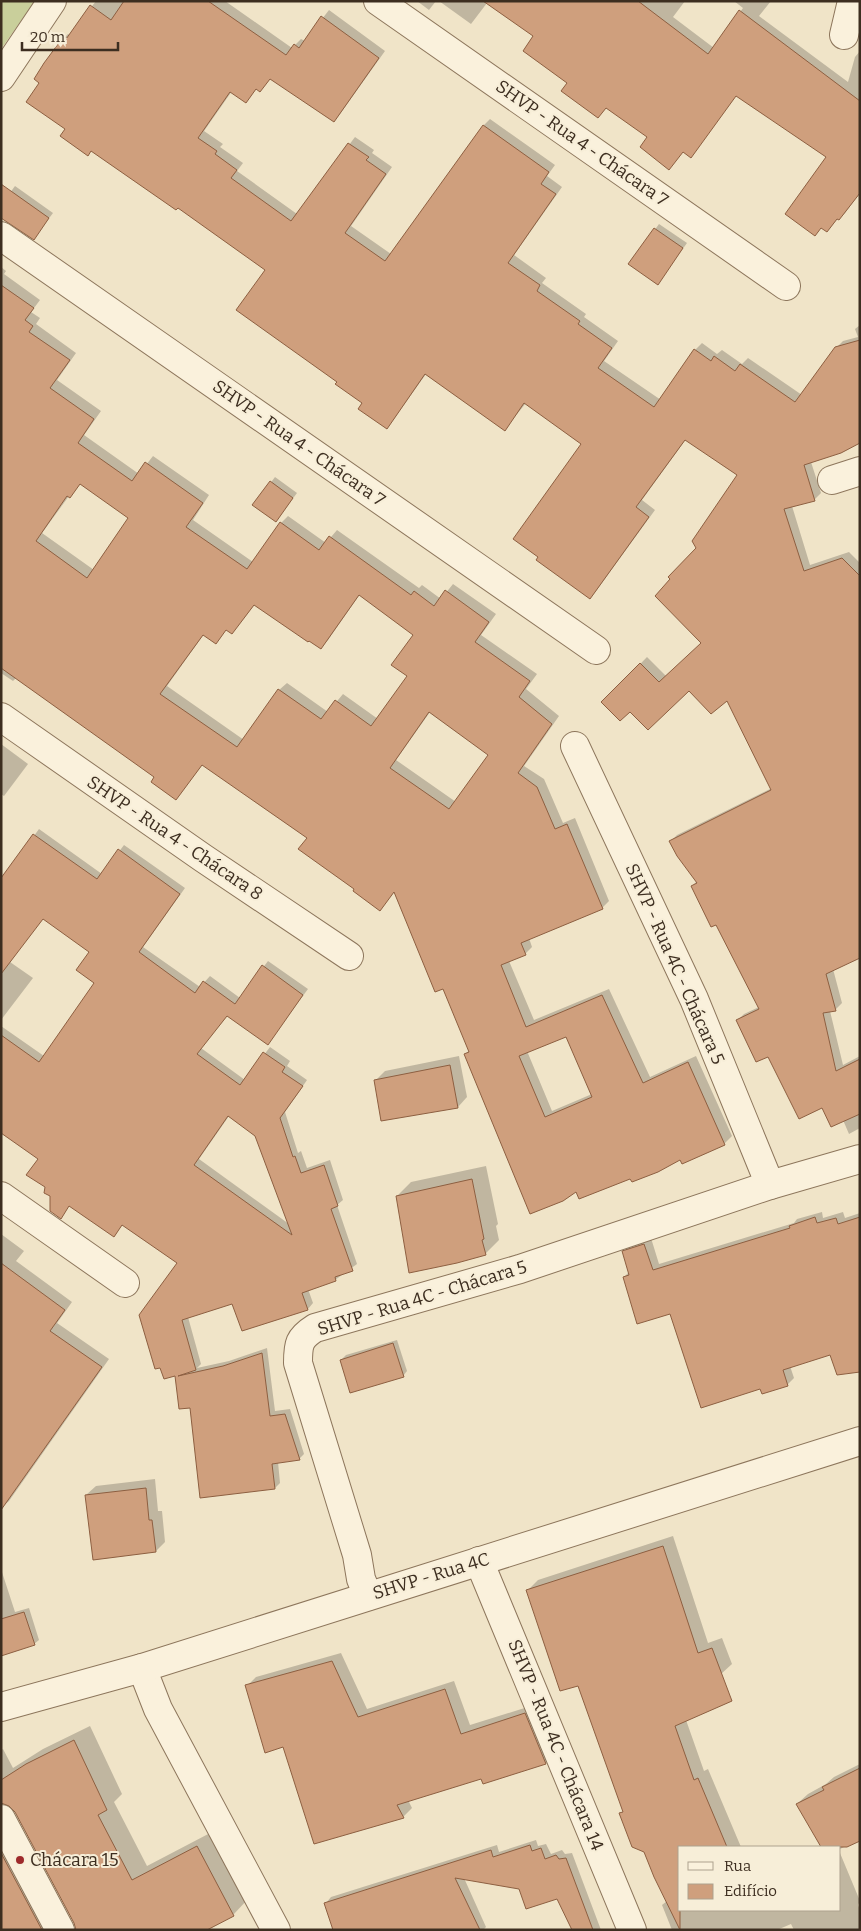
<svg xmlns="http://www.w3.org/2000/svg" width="861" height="1931" viewBox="0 0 861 1931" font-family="Bitter,serif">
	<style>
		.green { fill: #c9cf9b }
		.shadow { fill: #0003; fill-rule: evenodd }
		.building { fill: #cf9f7d; stroke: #8d5f41; fill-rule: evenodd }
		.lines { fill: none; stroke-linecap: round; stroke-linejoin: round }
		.minor-casing { stroke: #8d765c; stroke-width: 30 }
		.tertiary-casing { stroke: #8d765c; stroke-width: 30 }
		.minor { stroke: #faf1dc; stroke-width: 28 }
		.tertiary { stroke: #faf1dc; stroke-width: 28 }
		.poi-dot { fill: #9e2a2b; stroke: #f7eed8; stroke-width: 2 }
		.labels { text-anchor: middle; stroke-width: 4; stroke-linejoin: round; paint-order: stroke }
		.street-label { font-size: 18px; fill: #3d2e20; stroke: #f7eed8 }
		.poi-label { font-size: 18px; fill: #3d2e20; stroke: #f7eed8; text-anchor: start }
	</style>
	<rect width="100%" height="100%" fill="#f0e4c8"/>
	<path class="green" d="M1 1H35L1 49Z"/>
	<g class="shadow">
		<path d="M96 1H225L292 48 301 39 305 41 329 10 385 51 340 114 334 121 271 78 260 90 257 88 246 102 232 91 204 131 223 144 220 147 243 163 237 171 297 214 355 137 374 150 372 153 392 167 351 226 391 254 484 125 490 119 555 165 547 176 562 187 514 255 546 278 542 283 586 314 584 317 618 341 604 361 661 400 695 350 702 343 717 354 722 350 742 364 748 358 802 395 836 348 843 341 858 337 855 329 860 325V442L811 462 821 493 814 500 792 506 810 565 849 552 860 563V956L833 969 842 1003 835 1010 830 1011 843 1065 860 1056V1128L849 1134 843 1120 822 1106 769 1055 737 1021 744 1014 759 1007 717 923 692 886 697 881 671 841 677 835 772 788 727 699 689 689 630 710 603 702 647 657 667 677 702 643 697 549 738 475 686 439 642 500 655 510 596 591 590 598 582 443 526 403 505 429 426 374 393 420 386 427 364 402 338 381 267 270 41 83 62 40 68 34 70 35Z"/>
		<path d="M417 1H436L429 10Z"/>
		<path d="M439 1H685L673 17 714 48 743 8 734 1H771L759 16 848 82 855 57 860 51V193L845 213 839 219 838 218 827 231 822 227 814 235 827 157 737 95 683 151 649 137 607 107 598 117 568 83 535 36 487 3 471 24Z"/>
		<path d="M15 186 53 213 34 238 1 205Z"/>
		<path d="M659 224 687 243 658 283 630 264Z"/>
		<path d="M1 267 6 271 4 274 40 300 31 312 40 318 36 324 76 353 57 380 101 411 84 435 139 474 153 456 209 495 193 520 253 562 281 523 288 516 326 543 337 530 419 588 422 585 441 599 453 584 496 614 481 635 537 674 526 689 559 716 524 766 544 779 563 823 575 818 609 901 602 908 529 938 532 947 525 954 509 961 534 1020 609 989 650 1077 696 1056 732 1136 724 1144 682 1162 681 1159 631 1177 577 1190 465 1054 470 1050 443 987 395 891 380 909 356 889 309 838 203 764 176 798 156 777 17 677 13 681 1 673ZM81 483 130 518 94 570 42 533 69 496H70ZM360 594 415 634 408 676 378 719 343 694 328 712 287 683 279 690 244 740 167 686 204 634 216 642 227 629 232 633 255 604 321 647 328 640ZM430 712 490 755 456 802 396 760ZM567 1035 592 1094 552 1111 527 1051Z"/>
		<path d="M275 477 297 493 276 521 254 505Z"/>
		<path d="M1 744 28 764 4 796 1 794Z"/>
		<path d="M39 829 102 874 124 845 185 888 143 947 200 987 210 976 240 998 268 961 308 989 268 1043 228 1015 201 1048 245 1080 270 1047 290 1061 287 1066 307 1080 285 1112 298 1153 301 1151 307 1168 330 1160 343 1200 337 1205 357 1264 335 1280 308 1289 313 1303 308 1309 233 1302 188 1317 201 1364 197 1368 229 1361 267 1348 275 1411 290 1409 304 1454 299 1459 278 1462 280 1483 275 1488 191 1407 176 1375 178 1263 123 1224 114 1236 70 1205 60 1217 46 1187 40 1159 1 1131V1026L44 1056 96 983 90 951 43 918 10 962 33 978 1 1020V881ZM229 1116 256 1136 289 1224 199 1159Z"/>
		<path d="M459 1056 467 1097 458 1107 375 1081 385 1071Z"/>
		<path d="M486 1166 498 1224 496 1226 499 1240 485 1254 397 1196 411 1182Z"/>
		<path d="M822 1212 823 1218 843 1212 845 1218 860 1213V1346L790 1366 794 1378 787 1385 761 1388 671 1313 624 1277 629 1272 623 1252 630 1245 651 1238 659 1264 794 1223 797 1219Z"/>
		<path d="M1 1234 24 1251 16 1261 72 1302 57 1323 109 1359 9 1501 1 1508Z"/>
		<path d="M397 1340 407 1371 403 1376 341 1360 346 1355Z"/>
		<path d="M155 1479 158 1511H162L165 1542 156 1551 86 1495 96 1486Z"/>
		<path d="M673 1536 708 1643 722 1638 732 1664 721 1674 686 1720 704 1771 708 1769 741 1847H680V1910H840V1853L860 1901 858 1905 860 1910V1930H794L791 1924 777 1930H672L662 1905 667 1901 645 1851 620 1814 624 1811 579 1684 528 1590 538 1580Z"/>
		<path d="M1 1569 15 1612 29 1608 39 1640 34 1644 1 1654Z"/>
		<path d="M341 1653 367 1709 454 1681 470 1725 534 1705 555 1754 546 1763 483 1782 482 1777 408 1800 412 1808 403 1817 284 1746 247 1686 256 1677Z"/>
		<path d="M90 1726 122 1794 114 1802 147 1866 212 1832 248 1899 233 1915 75 1923 16 1811 10 1805 1 1802V1750L3 1749 13 1768 43 1749Z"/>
		<path d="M860 1764V1839L840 1849V1847H822L797 1804 808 1794 826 1784 834 1777Z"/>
		<path d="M1 1807 71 1930H1Z"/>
		<path d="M536 1840 538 1846 546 1844 551 1854 562 1850 565 1854 572 1853 601 1930H574L558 1897 520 1888 464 1878 486 1927 483 1930H334L326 1903 331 1897 497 1845 499 1852Z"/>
	</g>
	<g class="building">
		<path d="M124 1H208L286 55 294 44 299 48 321 16 379 58 334 122 270 79 260 92 256 89 246 103 230 92 198 138 217 151 215 154 237 170 231 178 291 221 348 143 369 157 366 160 386 174 345 233 385 261 483 125 549 172 541 184 556 194 508 263 540 285 537 291 580 321 578 324 612 348 598 368 654 407 694 349 711 361 714 356 735 371 740 364 795 402 835 347 860 340V443L841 453 804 465 815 501 784 509 804 571 842 558 860 576V958L826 974 836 1011 823 1013 836 1071 860 1059V1114L831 1127 822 1108 799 1119 768 1057 756 1062 736 1020 759 1009 716 925 711 927 691 886 697 883 677 856 669 841 771 790 727 701 711 714 689 691 648 730 630 712 620 721 601 702 640 663 659 682 701 643 655 596 670 579 668 577 696 548 692 541 737 475 685 440 636 507 649 517 590 599 536 560 538 557 513 539 581 444 524 403 505 431 425 374 387 429 358 409 362 403 335 384 337 382 236 310 265 270 178 208 176 210 91 151 88 156 60 136 65 129 26 102 39 83 34 79 44 63 61 40 64 42 90 5 111 20Z"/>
		<path d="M483 1H638L708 54 739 10 860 101V193L839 220 837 219 827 232 821 228 815 236 785 214 826 157 736 96 691 158 683 152 669 170 640 147 647 137 606 108 598 118 561 91 567 83 523 51 533 36Z"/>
		<path d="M1 184 49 218 34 240 1 218Z"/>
		<path d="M654 228 683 248 658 285 628 264Z"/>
		<path d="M1 285 34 308 25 320 33 326 29 332 70 360 50 388 94 419 78 443 132 481 145 462 203 503 186 527 247 569 280 522 319 550 329 536 411 595 414 591 434 606 445 590 489 622 475 642 530 681 519 697 552 724 518 773 537 787 555 829 567 824 603 909 521 943 526 955 501 965 526 1027 602 995 643 1083 688 1062 725 1145 682 1164 680 1160 658 1172 632 1182 630 1179 579 1199 576 1192 563 1201 530 1214 464 1054 469 1052 443 989 435 992 394 892 380 911 353 891 354 889 298 849 307 838 202 765 176 800 151 782 154 777 1 668ZM80 484 128 518 87 578 36 541 67 496 70 498ZM359 595 413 635 391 665 407 676 371 726 335 700 321 719 278 689 237 747 160 694 203 635 216 644 226 630 232 634 254 605 308 642 309 641 321 649ZM429 712 488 755 449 809 390 768ZM566 1037 592 1097 545 1117 519 1056Z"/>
		<path d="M270 481 293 498 276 522 252 505Z"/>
		<path d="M33 834 97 879 118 849 180 894 139 952 195 993 203 981 235 1004 262 965 303 995 268 1045 227 1016 197 1054 240 1085 263 1052 285 1067 282 1072 303 1086 280 1118 293 1157 295 1156 301 1173 324 1165 338 1206 331 1209 353 1271 335 1277 336 1281 302 1293 308 1310 242 1331 232 1304 182 1320 196 1370 178 1376 223 1366 262 1353 270 1416 285 1414 300 1460 272 1464 275 1489 200 1498 190 1408 179 1409 175 1376 164 1379 160 1368 155 1369 139 1315 177 1263 122 1225 114 1237 69 1206 61 1219 50 1211V1196L44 1193 45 1187 26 1175 38 1159 1 1133V1035L39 1062 94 983 76 970 89 952 43 919 1 974V878ZM228 1116 255 1136 292 1235 194 1165Z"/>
		<path d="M450 1065 458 1108 381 1121 374 1080Z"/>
		<path d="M472 1179 484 1239 482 1240 486 1255 457 1263 409 1273 396 1196Z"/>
		<path d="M815 1217 817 1223 836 1218 838 1224 860 1217V1372L837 1375 830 1355 783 1370 788 1386 762 1394 760 1389 701 1408 670 1314 637 1324 623 1277 629 1275 622 1251 644 1244 653 1270 790 1228 789 1226Z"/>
		<path d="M1 1263 65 1310 50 1331 102 1367 1 1510Z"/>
		<path d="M393 1343 404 1377 350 1393 340 1360Z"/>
		<path d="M146 1488 149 1520H152L156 1552 93 1560 85 1495Z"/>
		<path d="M663 1546 698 1653 712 1648 732 1701 675 1726 694 1780 698 1778 727 1847H680V1930L654 1877 644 1852 632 1847 619 1813 623 1812 578 1686 560 1691 526 1590Z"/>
		<path d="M24 1612 35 1645 1 1656V1619Z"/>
		<path d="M332 1661 358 1717 445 1689 461 1734 525 1713 546 1764 483 1784 481 1779 397 1805 404 1818 314 1844 283 1747 265 1753 245 1685Z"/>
		<path d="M74 1740 107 1810 98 1815 132 1880 197 1846 234 1916 207 1930H76L74 1923 15 1812 9 1806 1 1803V1780L26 1764Z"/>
		<path d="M860 1768V1841L847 1847H821L796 1804 824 1790 822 1787Z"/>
		<path d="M530 1845 532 1851 541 1848 545 1859 556 1855 559 1859 566 1858 593 1930H572L557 1899 526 1909 519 1889 455 1878 480 1930H333L324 1903 491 1850 493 1857Z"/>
		<path d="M1 1853 42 1930H1Z"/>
	</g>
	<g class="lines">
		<defs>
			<g id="minor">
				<path d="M378 1 786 286"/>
				<path d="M844 35 852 1"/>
				<path d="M1 77 52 1"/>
				<path d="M1 236 596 650"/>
				<path d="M832 480 860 471"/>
				<path d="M1 717 203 858 349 956"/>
				<path d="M575 746 694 999 770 1185"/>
				<path d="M1 1196 125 1283"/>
				<path d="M479 1561 632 1930"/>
				<path d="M368 1596 361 1579 357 1555 298 1363C298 1344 299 1338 315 1328L520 1269 770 1185 860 1159"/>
				<path d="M142 1668 158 1709 276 1930"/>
				<path d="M1 1819 60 1930"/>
			</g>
			<path id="tertiary" d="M1 1707 142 1668 860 1441"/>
		</defs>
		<use href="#minor" class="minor-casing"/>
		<use href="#tertiary" class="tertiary-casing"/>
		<use href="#minor" class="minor"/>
		<use href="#tertiary" class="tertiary"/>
	</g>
	<circle class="poi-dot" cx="20" cy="1860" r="5"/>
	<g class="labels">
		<g class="street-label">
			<text transform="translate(582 143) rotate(35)" y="6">SHVP - Rua 4 - Chácara 7</text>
			<text transform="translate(299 443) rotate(35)" y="6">SHVP - Rua 4 - Chácara 7</text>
			<text transform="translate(175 838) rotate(34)" y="6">SHVP - Rua 4 - Chácara 8</text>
			<text transform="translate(675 964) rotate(66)" y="6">SHVP - Rua 4C - Chácara 5</text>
			<text transform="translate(422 1298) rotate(-17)" y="6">SHVP - Rua 4C - Chácara 5</text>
			<text transform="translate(431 1576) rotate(-17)" y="6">SHVP - Rua 4C</text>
			<text transform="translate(556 1745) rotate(68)" y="6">SHVP - Rua 4C - Chácara 14</text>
		</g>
		<g class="poi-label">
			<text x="30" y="1866">Chácara 15</text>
		</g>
	</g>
	<rect width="861" height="1931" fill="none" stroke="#3d2e20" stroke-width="5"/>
	<rect x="678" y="1846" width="162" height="65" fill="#f7eed8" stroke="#ada18e"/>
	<rect x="688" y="1862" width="25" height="8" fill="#faf1dc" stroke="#ada18e"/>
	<text x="724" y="1871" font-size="15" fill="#3d2e20">Rua</text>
	<rect x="688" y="1884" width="25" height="15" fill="#cf9f7d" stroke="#ada18e"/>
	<text x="724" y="1896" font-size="15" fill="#3d2e20">Edifício</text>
	<path d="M22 42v8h96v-8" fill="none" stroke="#3d2e20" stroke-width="2.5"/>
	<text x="30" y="42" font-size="15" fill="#3d2e20" stroke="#f7eed8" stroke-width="4" paint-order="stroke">20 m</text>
</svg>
